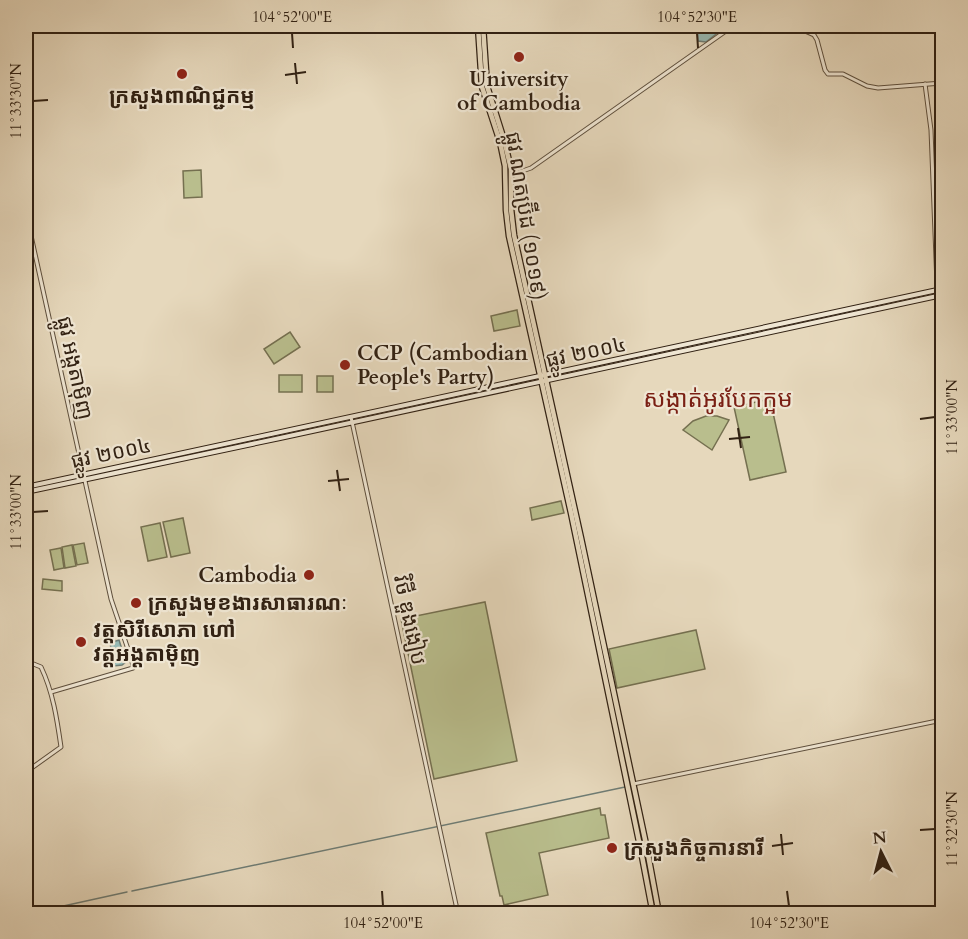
<svg xmlns="http://www.w3.org/2000/svg" width="968" height="939" viewBox="0 0 968 939" font-family="Cardo,'Noto Sans Khmer',serif">
	<style>
		.green { fill: #b9be8d; stroke: #757050; stroke-width: 1.5 }
		.water { fill: #96b9b4; stroke: #6e7c74; stroke-width: 1.5 }
		.lines { fill: none; stroke-linecap: round; stroke-linejoin: round }
		.stream { stroke: #6e7c74; stroke-width: 1.5 }
		.tertiary-casing { stroke: #5e4f3d; stroke-width: 5 }
		.secondary-casing { stroke: #312113; stroke-width: 6 }
		.primary-casing { stroke: #312113; stroke-width: 7 }
		.tertiary { stroke: #efe6d3; stroke-width: 3 }
		.secondary { stroke: #efe6d3; stroke-width: 4 }
		.primary { stroke: #e6d8bc; stroke-width: 4.5 }
		.ticks { fill: none; stroke: #312113; stroke-width: 2 }
		.poi-dot { fill: #8f2418; stroke: #efe6d3; stroke-width: 2 }
		.labels { text-anchor: middle; stroke-width: 4.5; stroke-linejoin: round; paint-order: stroke }
		.poi-label { font-size: 21px; font-weight: bold; fill: #312113; stroke: #efe6d3; text-anchor: start }
		.street-label { font-size: 21px; fill: #312113; stroke: #efe6d3 }
		.quarter-label { font-size: 24px; fill: #7a1f14; stroke: #efe6d3 }
		.neatline { fill: none; stroke: #312113; stroke-width: 2 }
		.ticks-label { font-size: 15px; text-anchor: middle; fill: #312113 }
	</style>
	<rect width="100%" height="100%" fill="#e6d8bc"/>
	<filter id="stains"><feTurbulence type="fractalNoise" baseFrequency=".00333" numOctaves="4"/><feColorMatrix values="0 0 0 0 .2 0 0 0 0 .09 0 0 0 0 .02 0 0 0 .5 -.17"/></filter>
	<radialGradient id="worn" r=".72"><stop offset=".6" stop-color="#630" stop-opacity="0"/><stop offset="1" stop-color="#630" stop-opacity=".3"/></radialGradient>
	<g class="green">
		<path d="M201 170 202 197 184 198 183 171Z"/>
		<path d="M517 310 520 326 494 331 491 316Z"/>
		<path d="M290 332 300 347 274 364 264 349Z"/>
		<rect x="279" y="375" width="23" height="17"/>
		<rect x="317" y="376" width="16" height="16"/>
		<path d="M770 399 786 472 750 480 734 407Z"/>
		<path d="M706 416H717L729 420 712 450 683 430 693 421Z"/>
		<path d="M561 501 564 513 532 520 530 508Z"/>
		<path d="M183 518 190 553 171 557 163 522Z"/>
		<path d="M160 523 167 557 148 561 141 527Z"/>
		<path d="M84 543 88 563 77 565 73 545Z"/>
		<path d="M72 545 76 566 65 568 62 547Z"/>
		<path d="M61 548 64 568 54 570 50 550Z"/>
		<path d="M43 579 62 581V591L42 589Z"/>
		<path d="M485 602 517 761 434 779 401 619Z"/>
		<path d="M696 630 705 669 617 688 609 649Z"/>
		<path d="M600 808 601 815H605L609 838 539 853 548 895 504 905 502 896H500L486 833Z"/>
	</g>
	<g class="water">
		<path d="M697 26H716L720 31 706 42 698 41Z"/>
		<path d="M119 640 126 662 122 665 114 666 110 643Z"/>
	</g>
	<g class="lines">
		<g class="stream">
			<path d="M132 891 625 787"/>
			<path d="M27 914 127 892"/>
		</g>
		<defs>
			<g id="tertiary">
				<path d="M803 26 805 31 814 35 817 40 825 70 828 74H843L867 86 878 88 942 83"/>
				<path d="M26 32 27 51 26 59"/>
				<path d="M925 84 931 130 937 284 939 296"/>
				<path d="M511 175 531 168 733 26"/>
				<path d="M26 213 111 599 132 661 133 668 51 692"/>
				<path d="M351 417 458 914"/>
				<path d="M26 661 41 667C53 692 57 719 61 747L26 772"/>
				<path d="M633 784 942 720"/>
			</g>
			<g id="secondary">
				<path d="M26 487 942 289"/>
				<path d="M26 492 280 438 942 295"/>
			</g>
			<g id="primary">
				<path d="M478 26 482 87 500 142 505 166 506 210 509 236 571 513 641 851 653 914"/>
				<path d="M483 26 487 86 504 140 511 169V209L514 235 581 538 647 849 659 914"/>
			</g>
		</defs>
		<use href="#tertiary" class="tertiary-casing"/>
		<use href="#secondary" class="secondary-casing"/>
		<use href="#primary" class="primary-casing"/>
		<use href="#tertiary" class="tertiary"/>
		<use href="#secondary" class="secondary"/>
		<use href="#primary" class="primary"/>
	</g>
	<path class="ticks" d="M292 33 293 48M697 33 698 48M295 63 297 84M285 75 306 72M33 101 48 100M920 419 935 417M738 428 741 448M729 439 750 437M337 470 340 491M328 481 349 479M33 512 48 511M920 830 935 829M781 834 783 855M772 846 793 843M382 891 383 906M787 891 789 906"/>
	<g class="poi-dot">
		<circle cx="519" cy="57" r="6"/>
		<circle cx="182" cy="74" r="6"/>
		<circle cx="345" cy="365" r="6"/>
		<circle cx="309" cy="575" r="6"/>
		<circle cx="136" cy="603" r="6"/>
		<circle cx="81" cy="642" r="6"/>
		<circle cx="612" cy="848" r="6"/>
	</g>
	<g class="labels">
		<g class="poi-label">
			<text x="519" y="86" text-anchor="middle">University<tspan x="519" dy="24">of Cambodia</tspan></text>
			<text x="182" y="103" text-anchor="middle">ក្រសួងពាណិជ្ជកម្ម</text>
			<text x="357" y="360">CCP (Cambodian<tspan x="357" dy="24">People's Party)</tspan></text>
			<text x="297" y="582" text-anchor="end">Cambodia</text>
			<text x="148" y="610">ក្រសួងមុខងារសាធារណៈ</text>
			<text x="93" y="637">វត្តសិរីសោភា ហៅ<tspan x="93" dy="24">វត្តអង្តតាម៉ិញ</tspan></text>
			<text x="624" y="855">ក្រសួងកិច្ចការនារី</text>
		</g>
		<g class="street-label">
			<text transform="translate(526 216) rotate(81)" y="7">ផ្លូវ ណតប្រ៊ីដ (១០១៩)</text>
			<text transform="translate(586 352) rotate(-12)" y="7">ផ្លូវ ២០០៤</text>
			<text transform="translate(75 368) rotate(78)" y="7">ផ្លូវ អង្តតាម៉ិញ</text>
			<text transform="translate(111 453) rotate(-12)" y="7">ផ្លូវ ២០០៤</text>
			<text transform="translate(410 620) rotate(78)" y="7">វិថី ឌួងងៀប</text>
		</g>
		<g class="quarter-label">
			<text x="718" y="407">សង្កាត់អូរបែកក្អម</text>
		</g>
	</g>
	<rect width="968" height="939" fill="none" stroke="#e6d8bc" stroke-width="66"/>
	<g transform="translate(881 852) rotate(354)" stroke="#efe6d3" stroke-width="4.5" paint-order="stroke">
	<path d="M0-4.5L10 22L0 15L-10 22Z" fill="#312113"/>
	<text y="-9" font-size="16" font-weight="bold" text-anchor="middle" fill="#312113">N</text>
	</g>
	<rect x="33" y="33" width="902" height="873" class="neatline"/>
	<g class="ticks-label">
		<text x="292" y="22">104°52'00"E</text>
		<text x="697" y="22">104°52'30"E</text>
		<text transform="translate(16 101) rotate(-90)" y="5">11°33'30"N</text>
		<text transform="translate(952 417) rotate(-90)" y="5">11°33'00"N</text>
		<text transform="translate(16 512) rotate(-90)" y="5">11°33'00"N</text>
		<text transform="translate(952 829) rotate(-90)" y="5">11°32'30"N</text>
		<text x="383" y="928">104°52'00"E</text>
		<text x="789" y="928">104°52'30"E</text>
	</g>
	<rect width="100%" height="100%" filter="url(#stains)"/>
	<rect width="100%" height="100%" fill="url(#worn)"/>
</svg>
